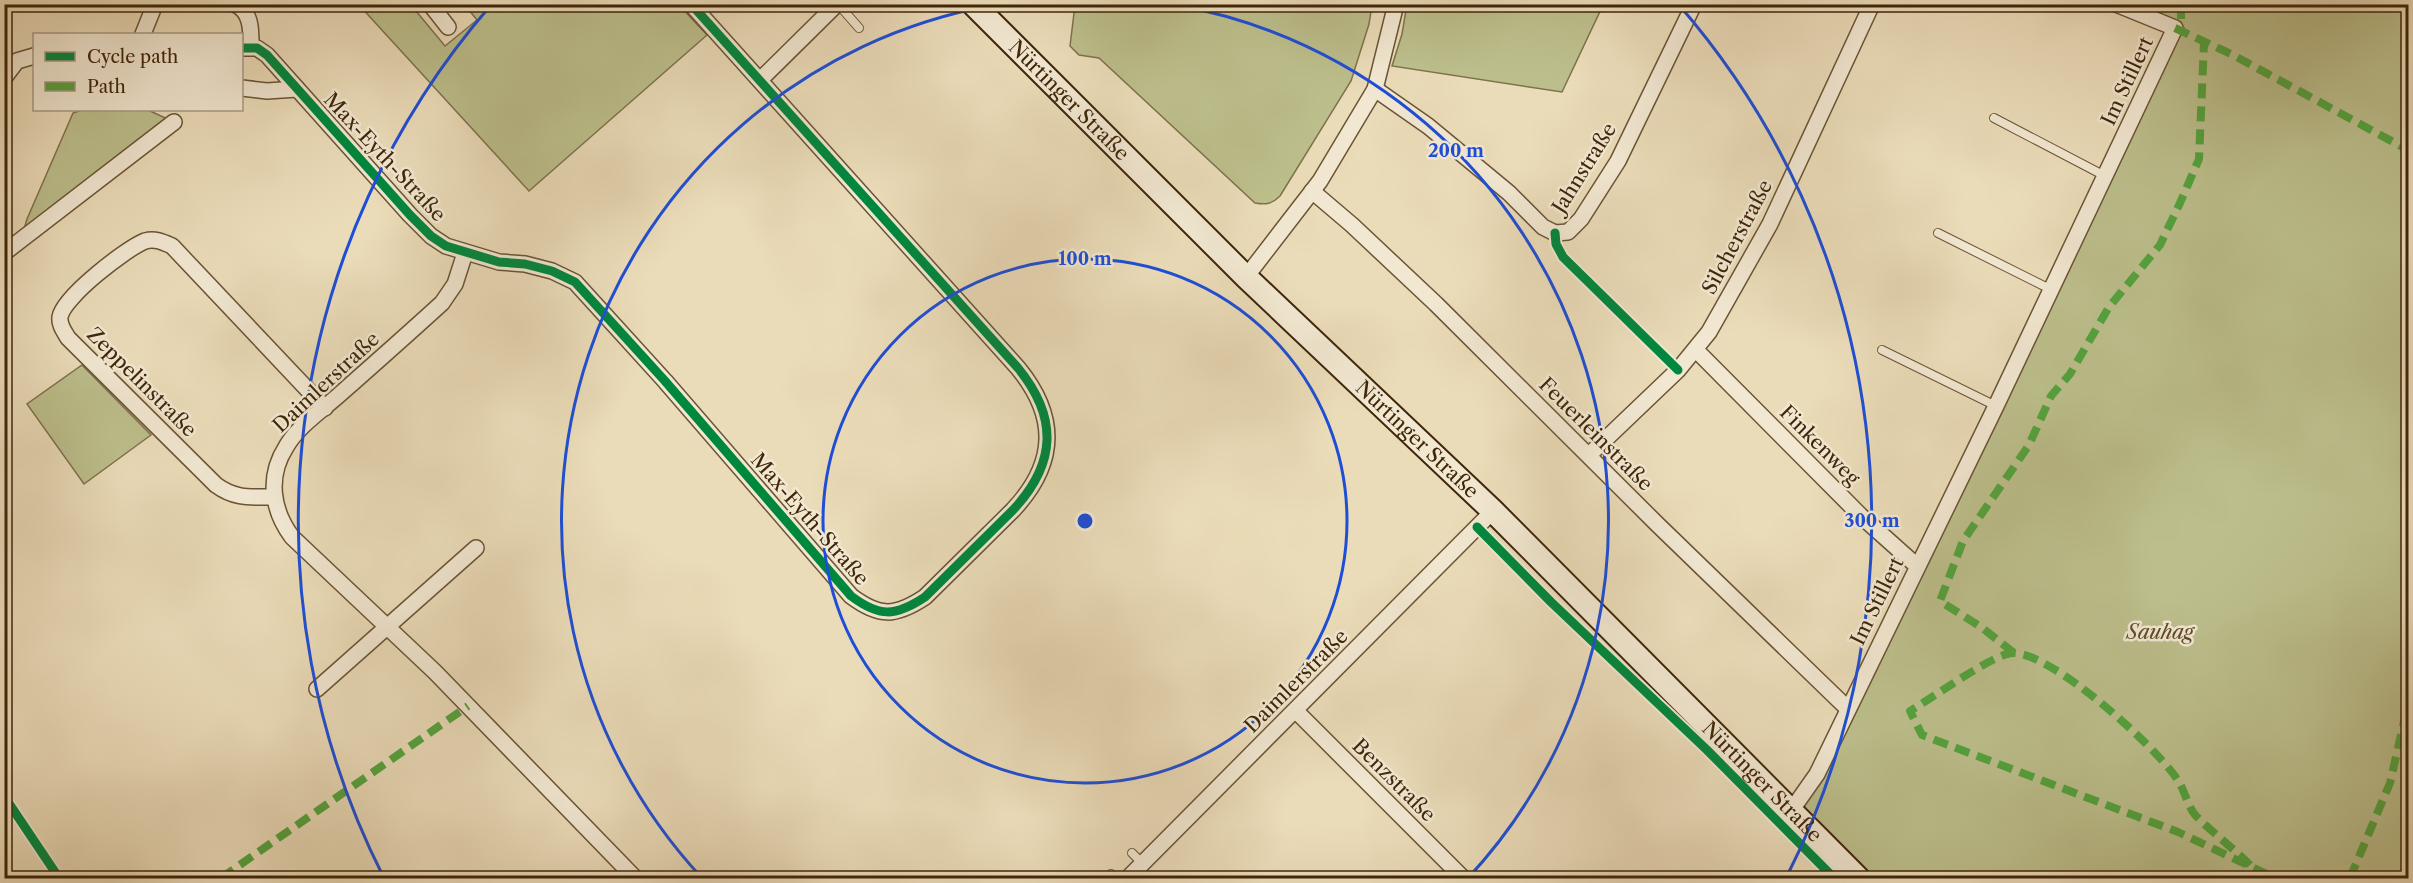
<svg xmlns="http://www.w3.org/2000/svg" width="2413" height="883" viewBox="0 0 2413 883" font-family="'Libre Caslon Text',serif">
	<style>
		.green { fill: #bcbf8c; stroke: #7e724b; stroke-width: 1.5 }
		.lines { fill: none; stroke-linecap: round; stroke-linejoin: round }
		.lane-casing { stroke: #6a5436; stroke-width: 10 }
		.street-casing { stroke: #6a5436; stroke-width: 18 }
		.secondary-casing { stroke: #3f260a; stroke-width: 26 }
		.lane { stroke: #f2e8d2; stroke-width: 8 }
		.street { stroke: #f2e8d2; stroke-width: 15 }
		.secondary { stroke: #f2e8d2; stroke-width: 22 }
		.quiet { stroke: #54a33e; stroke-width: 8; stroke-dasharray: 15 8; stroke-linecap: butt }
		.cycleway-casing { stroke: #f2e8d2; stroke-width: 13 }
		.cycleway { stroke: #00873e; stroke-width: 9 }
		.ring { fill: none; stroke: #1d4ed8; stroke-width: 3 }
		.labels { text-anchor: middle; stroke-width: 5; stroke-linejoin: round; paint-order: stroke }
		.street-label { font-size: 20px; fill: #3f260a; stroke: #f2e8d2 }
		.park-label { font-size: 20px; font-style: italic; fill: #5e4c2a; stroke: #f2e8d2 }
		.centre { fill: #1d4ed8; stroke: #f2e8d2; stroke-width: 3 }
		.ring-label { font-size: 18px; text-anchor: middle; font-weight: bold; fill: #1d4ed8; stroke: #f2e8d2; stroke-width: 5; stroke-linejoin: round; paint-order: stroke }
	</style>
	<rect width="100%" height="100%" fill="#ebdcb9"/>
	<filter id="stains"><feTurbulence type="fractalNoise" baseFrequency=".00333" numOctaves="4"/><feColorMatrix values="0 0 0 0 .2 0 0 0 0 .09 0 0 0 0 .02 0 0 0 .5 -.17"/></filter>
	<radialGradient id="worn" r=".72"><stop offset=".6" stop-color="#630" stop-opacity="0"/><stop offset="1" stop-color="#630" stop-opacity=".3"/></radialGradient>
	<g class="green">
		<path d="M464 4 679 5 707 35 529 191 359 5H411L445 46 477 20Z"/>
		<path d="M1407 4H1603V5L1562 92 1392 66 1402 34Z"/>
		<path d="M1075 5V4L1372 5 1369 24 1351 81 1280 196C1272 204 1266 205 1255 203L1099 58 1079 55 1070 46Z"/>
		<path d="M2116 5H2408V878H1858L1799 802 2175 29Z"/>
		<path d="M82 110H148L174 122 21 239 27 219 73 113Z"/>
		<path d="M82 365 151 435 84 484 27 404Z"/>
	</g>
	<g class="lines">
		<defs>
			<g id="lane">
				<path d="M838 4 859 28"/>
				<path d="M1994 118 2105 176"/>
				<path d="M1938 233 2050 289"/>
				<path d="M1882 350 1996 406"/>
				<path d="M1132 853 1143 864"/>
				<path d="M1111 874 1116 878"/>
			</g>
			<g id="street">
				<path d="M235 4C252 12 251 31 251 47"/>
				<path d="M430 4 448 27"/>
				<path d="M143 34 155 4"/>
				<path d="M242 48H257L267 55 410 215 431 236 446 246 499 262 525 264 552 271 575 282 665 381 851 596C879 617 895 617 925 597L1013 510C1057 463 1058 417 1018 368L691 4"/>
				<path d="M4 78 17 61 34 56"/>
				<path d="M760 80 837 4"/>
				<path d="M242 88 267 91 297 89"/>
				<path d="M1375 89 1428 126 1509 193 1543 227 1555 233 1568 232 1581 219 1618 161 1694 4"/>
				<path d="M1312 191 1352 225 1436 304 1657 524 1848 709"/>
				<path d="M4 253 174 122"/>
				<path d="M465 253 455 284 442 303C408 334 373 365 339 395 321 411 298 426 286 447 267 477 272 510 292 537L435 672 635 878"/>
				<path d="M1246 277 1320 181 1375 89 1396 4"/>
				<path d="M1696 350 1861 516 1917 566"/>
				<path d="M1589 455 1678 370 1709 332 1770 224 1872 4"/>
				<path d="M273 497C250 497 235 499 216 485L68 338C64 331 59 325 60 317 63 297 127 248 145 241 155 238 163 242 172 246L325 408"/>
				<path d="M317 689 476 548"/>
				<path d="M1296 711 1463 878"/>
				<path d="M1791 811 1817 774 1996 406 2175 28 2116 4"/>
				<path d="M1128 878 1493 511"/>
			</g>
			<g id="secondary">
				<path id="s1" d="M973 4 1246 277 1493 511 1858 878"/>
			</g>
		</defs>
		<use href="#lane" class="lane-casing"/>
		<use href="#street" class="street-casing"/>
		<use href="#secondary" class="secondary-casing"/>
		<use href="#lane" class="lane"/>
		<use href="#street" class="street"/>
		<use href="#secondary" class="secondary"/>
		<g class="quiet">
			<path d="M2181 4V32"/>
			<path d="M2175 28 2233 55 2408 150"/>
			<path d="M2014 653 1981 627 1940 601 1963 541 2029 445 2051 396 2070 374 2109 307 2160 245 2180 203 2199 159 2204 42"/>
			<path d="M2250 865C2233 848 2213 833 2196 816 2187 806 2185 790 2177 779 2155 746 2053 653 2013 653 1994 653 1931 699 1910 711L1922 735 2178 832 2275 878"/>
			<path d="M221 878 468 706"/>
			<path d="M2350 878 2390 783 2408 704"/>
		</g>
		<defs>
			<g id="cycleway">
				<path d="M242 48H257L267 55 410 215 431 236 446 246 499 262 525 264 552 271 575 282 665 381 851 596C879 617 895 617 925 597L1013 510C1057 463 1058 417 1018 368L691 4"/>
				<path d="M1555 233 1556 244 1563 257 1678 370"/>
				<path d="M1477 527 1551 602 1707 750 1834 878"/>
				<path d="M4 796 59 878"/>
			</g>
		</defs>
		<use href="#cycleway" class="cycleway-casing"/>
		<use href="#cycleway" class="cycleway"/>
	</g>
	<g class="ring">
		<circle cx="1085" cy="521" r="262"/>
		<path d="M702 878A524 524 0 0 1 994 5M1176 5A524 524 0 0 1 1468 878"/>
		<path d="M384 878A787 787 0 0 1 491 5M1679 5A787 787 0 0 1 1786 878"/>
	</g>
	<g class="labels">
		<g class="street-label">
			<text transform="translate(2127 81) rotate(-65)" y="7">Im Stillert</text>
			<text dy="7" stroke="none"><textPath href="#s1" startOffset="136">Nürtinger Straße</textPath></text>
			<text transform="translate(385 157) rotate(47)" y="7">Max-Eyth-Straße</text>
			<text transform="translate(1584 168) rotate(-58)" y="7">Jahnstraße</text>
			<text transform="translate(1737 237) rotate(-62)" y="7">Silcherstraße</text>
			<text transform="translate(142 382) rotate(45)" y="7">Zeppelinstraße</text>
			<text transform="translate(326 382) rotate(-43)" y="7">Daimlerstraße</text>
			<text transform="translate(1596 434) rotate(45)" y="7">Feuerleinstraße</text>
			<text dy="7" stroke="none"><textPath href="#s1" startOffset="622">Nürtinger Straße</textPath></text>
			<text transform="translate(1820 445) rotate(45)" y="7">Finkenweg</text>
			<text transform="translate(810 519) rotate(49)" y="7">Max-Eyth-Straße</text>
			<text transform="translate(1877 601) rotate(-64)" y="7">Im Stillert</text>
			<text transform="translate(1296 681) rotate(-45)" y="7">Daimlerstraße</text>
			<text transform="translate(1394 780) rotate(45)" y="7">Benzstraße</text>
			<text dy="7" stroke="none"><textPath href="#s1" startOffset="1108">Nürtinger Straße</textPath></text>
		</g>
		<g class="park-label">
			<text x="2160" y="639">Sauhag</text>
		</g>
	</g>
	<circle cx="1085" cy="521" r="9" class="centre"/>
	<g class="ring-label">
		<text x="1456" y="157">200 m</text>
		<text x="1085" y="265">100 m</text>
		<text x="1872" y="527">300 m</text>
	</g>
	<rect width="2413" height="883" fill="none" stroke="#ebdcb9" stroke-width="24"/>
	<rect x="6" y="6" width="2401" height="871" fill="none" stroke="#3f260a" stroke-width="3"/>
	<rect x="12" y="12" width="2389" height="859" fill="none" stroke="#3f260a" stroke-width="1.5"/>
	<rect x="33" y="33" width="210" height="78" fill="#f2e8d2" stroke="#aa9a82" stroke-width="1.5"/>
	<rect x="45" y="52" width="30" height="9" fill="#00873e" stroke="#aa9a82" stroke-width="1.5"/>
	<text x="87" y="63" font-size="18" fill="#3f260a">Cycle path</text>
	<rect x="45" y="82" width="30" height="9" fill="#54a33e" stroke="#aa9a82" stroke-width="1.5"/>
	<text x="87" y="93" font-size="18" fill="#3f260a">Path</text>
	<rect width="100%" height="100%" filter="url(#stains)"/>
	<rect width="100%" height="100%" fill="url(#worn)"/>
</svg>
